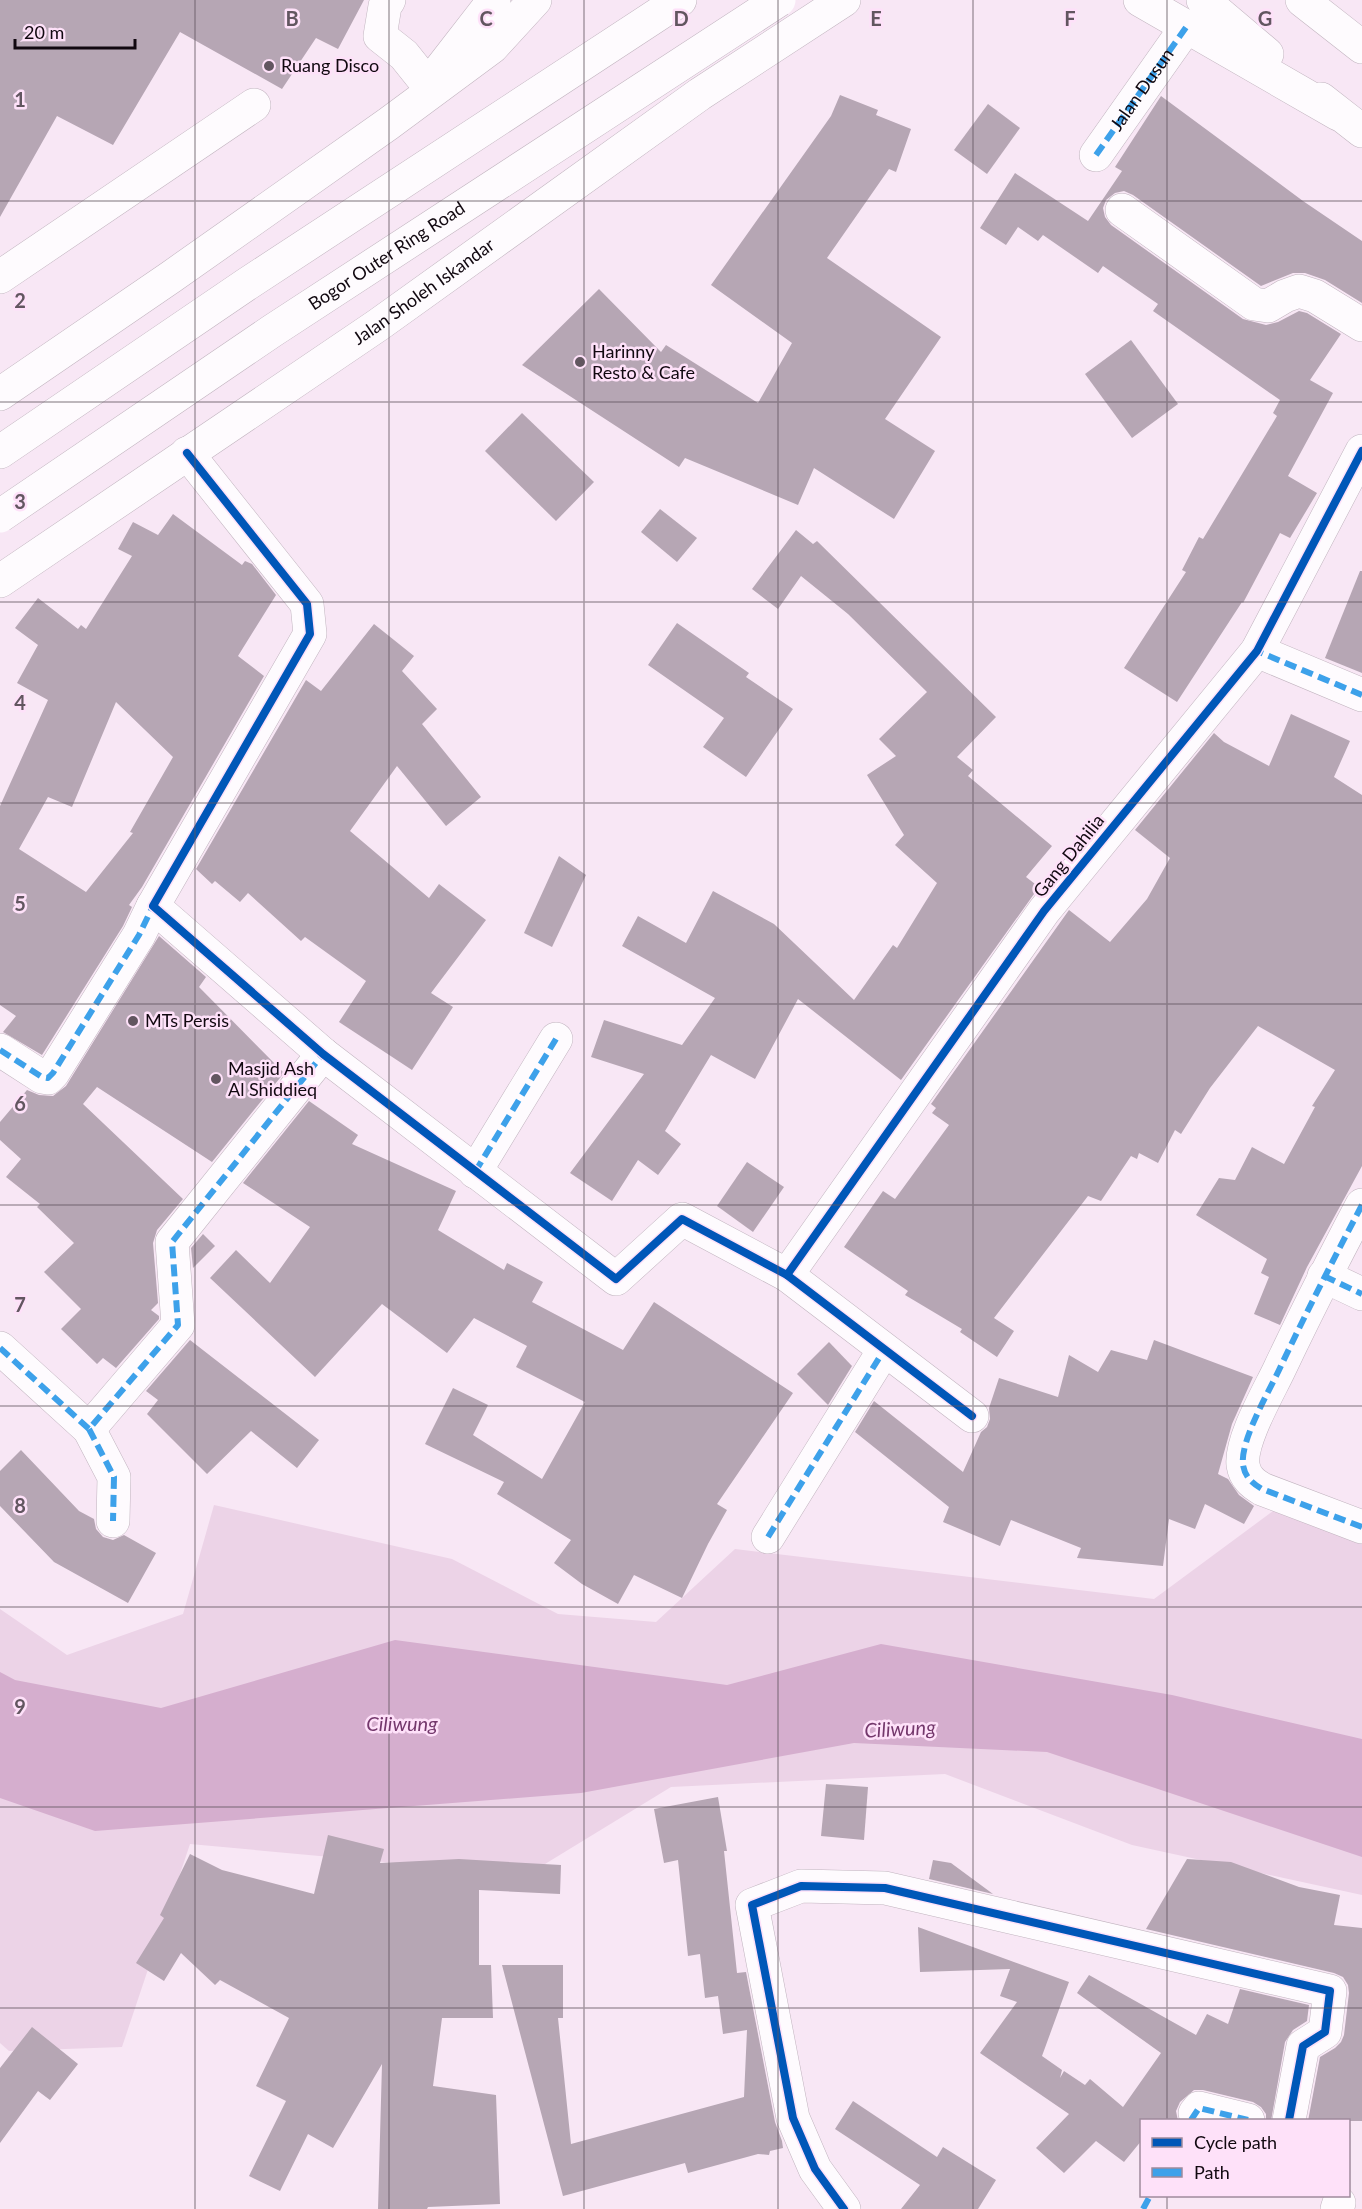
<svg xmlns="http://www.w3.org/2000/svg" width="1362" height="2209" viewBox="0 0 1362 2209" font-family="Lato,sans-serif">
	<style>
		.green { fill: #ecd3e7 }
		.water { fill: #d5aece }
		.building { fill: #b6a6b4; fill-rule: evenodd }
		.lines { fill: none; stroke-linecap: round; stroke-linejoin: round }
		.minor-casing { stroke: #c1b4bf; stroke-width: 34 }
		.highway-casing { stroke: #c1b4bf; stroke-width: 34 }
		.minor { stroke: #fefbfe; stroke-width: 33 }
		.highway { stroke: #fefbfe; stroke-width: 33 }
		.highway-bridge-casing { stroke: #c1b4bf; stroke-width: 34; stroke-linecap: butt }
		.highway-bridge { stroke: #fefbfe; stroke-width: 33 }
		.quiet { stroke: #3da1ea; stroke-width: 6; stroke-dasharray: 12 6; stroke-linecap: butt }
		.cycleway-casing { stroke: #fee1f9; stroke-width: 11 }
		.cycleway { stroke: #0057b8; stroke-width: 8 }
		.grid { fill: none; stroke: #625660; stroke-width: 1.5; stroke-opacity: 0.55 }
		.poi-dot { fill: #625660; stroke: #fee1f9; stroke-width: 2 }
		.labels { text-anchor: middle; stroke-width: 5; stroke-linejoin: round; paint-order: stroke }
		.poi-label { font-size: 18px; fill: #110810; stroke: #fee1f9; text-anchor: start }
		.street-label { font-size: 18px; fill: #110810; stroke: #fee1f9 }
		.water-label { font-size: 20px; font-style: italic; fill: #74386c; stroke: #fee1f9 }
		.grid-label { font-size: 20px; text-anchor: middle; font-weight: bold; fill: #625660; stroke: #fee1f9; stroke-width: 5; stroke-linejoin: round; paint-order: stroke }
	</style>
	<rect width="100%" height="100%" fill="#f8e7f5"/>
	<path class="green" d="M1292 1497 1362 1512V1895L1132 1845 945 1774 671 1787 527 1875 190 1844 122 2047 9 2051 0 2043V1609L67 1655 183 1614 214 1505 452 1559 558 1614 656 1622 735 1549 1154 1599Z"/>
	<path class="water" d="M395 1640 727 1685 881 1644 1172 1695 1362 1739V1857L1047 1752 854 1743 581 1793 95 1831 0 1798V1672L15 1680 161 1708Z"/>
	<g class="building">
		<path d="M0 0H364L338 49 316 38 282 89 180 32 113 145 57 116 0 217Z"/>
		<path d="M840 95 878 110 876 115 911 129 896 172 889 169 827 258 941 337 885 419 935 451 894 519 814 468 798 505 685 458 679 467 522 365 599 289 661 352 666 345 758 403 792 343 711 285 831 116Z"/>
		<path d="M1161 96 1303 201 1362 241V303L1325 280 1305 273H1293L1261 286 1133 195 1124 191 1115 193 1106 200 1103 208 1105 217 1111 225 1243 319 1266 325 1278 322 1299 311 1307 313 1341 334 1310 380 1333 393 1288 476 1317 493 1290 538 1280 533 1243 603 1242 602 1177 702 1124 668 1186 572 1182 570 1199 537 1203 539 1277 416 1273 413 1280 400 1153 311 1158 304 1103 266 1098 273 1043 235 1038 241 1018 227 1006 245 980 228 1015 173 1088 221 1122 171 1115 167Z"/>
		<path d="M988 104 1020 128 987 174 954 150Z"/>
		<path d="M1131 340 1178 404 1132 438 1085 374Z"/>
		<path d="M522 413 594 482 556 521 485 451Z"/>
		<path d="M660 509 697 538 677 562 641 532Z"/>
		<path d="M173 514 242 565 245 561 252 564 276 595 238 656 264 676 142 887 129 905 132 907 123 926 42 1055 3 1032 16 1016 0 1005V806L48 700 17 683 38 645 15 628 38 598 78 629 81 625 86 629 132 556 118 549 133 522 158 535ZM116 702 173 757 130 832 133 833 86 892 19 849 48 797 72 807Z"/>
		<path d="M796 530 813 544 817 541 996 717 957 757 973 770 968 776 1052 846 1026 877 1039 887 901 1080 798 999 755 1079 711 1055 665 1131 681 1144 658 1175 638 1160 612 1201 570 1173 644 1074 591 1057 604 1020 682 1045 715 998 622 946 638 916 686 943 713 891 774 924 854 1000 893 945 897 948 937 883 895 845 904 835 867 775 896 756 879 739 927 692 848 614 801 576 778 609 752 589Z"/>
		<path d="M1360 571H1362V673L1325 658Z"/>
		<path d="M677 623 749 673 746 677 793 709 746 777 703 747 724 718 648 665Z"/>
		<path d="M374 624 414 656 402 671 437 709 422 724 481 797 446 826 397 766 350 831 429 898 439 884 486 920 431 993 453 1007 412 1070 339 1022 366 981 305 937 301 941 248 893 240 902 215 881 212 884 196 869 306 680 321 691Z"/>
		<path d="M1291 714 1350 741 1334 777 1362 795V1166L1307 1267 1280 1325 1254 1314 1269 1277 1261 1273 1267 1259 1196 1215 1219 1178 1235 1180 1252 1147 1284 1164 1315 1107 1312 1106 1335 1070 1258 1026 1210 1088 1181 1134 1175 1130 1158 1163 1139 1153 1137 1159 1131 1156 1101 1201 1088 1196 994 1318 1014 1331 997 1357 960 1332 962 1329 905 1295 908 1291 844 1247 883 1191 895 1199 949 1125 932 1113 936 1108 931 1104 1069 910 1110 942 1147 899 1170 858 1135 830 1214 733 1224 742 1269 766Z"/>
		<path d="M559 856 586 875 552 947 524 933Z"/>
		<path d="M159 936 206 977 199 987 284 1073 212 1162 97 1087 83 1104 183 1199 157 1230 153 1243 158 1303 151 1310 159 1316V1319L116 1368 103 1358 97 1364 61 1329 81 1309 44 1272 74 1243 37 1207 40 1204 6 1177 21 1159 0 1140V1122L27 1090 39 1095 53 1096 66 1086Z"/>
		<path d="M309 1101 358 1135 352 1144 456 1191 438 1230 504 1270 507 1263 543 1282 532 1302 623 1350 654 1302 793 1393 717 1504 727 1510 708 1544 682 1598 634 1575 618 1604 582 1584 554 1563 571 1540 497 1494 504 1482 425 1444 453 1388 488 1405 473 1435 542 1479 585 1402 516 1367 527 1346 474 1318 447 1353 382 1304 315 1377 210 1278 236 1250 270 1283 310 1227 243 1183Z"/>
		<path d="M747 1162 784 1187 753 1232 717 1206Z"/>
		<path d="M203 1234 215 1246 193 1268 191 1248Z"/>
		<path d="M190 1340 319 1440 297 1468 251 1431 207 1474 147 1414 158 1400 146 1391Z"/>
		<path d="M1154 1340 1253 1377 1232 1424 1218 1474 1228 1479 1239 1495 1254 1506 1244 1524 1205 1504 1195 1529 1169 1519 1163 1566 1077 1558 1081 1548 1011 1520 1000 1546 943 1522 949 1507 855 1432 874 1401 963 1472 981 1432 987 1427 990 1419 989 1408 999 1378 1058 1397 1069 1355 1098 1372 1111 1350 1147 1360Z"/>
		<path d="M829 1342 852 1366 828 1405 797 1374Z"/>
		<path d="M21 1450 79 1511 94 1519 96 1529 103 1537 113 1540 124 1535 156 1553 128 1603 54 1562 0 1506V1471Z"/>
		<path d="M826 1784 868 1787 864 1840 821 1836Z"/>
		<path d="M718 1797 727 1851H724L737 1973 746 1972 775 2122 782 2141 783 2148 770 2151 769 2155 758 2154 688 2173 685 2163 563 2196 502 1965H563V2018H558L571 2144 744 2097 747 2030 723 2034 718 1996 705 1998 700 1954 688 1956 678 1860 664 1863 654 1809Z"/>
		<path d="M328 1835 384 1849 380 1863 459 1859 561 1865 560 1894 479 1890V1965H491L493 2018H442L433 2086 496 2095 500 2204 428 2207 427 2209H378L382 2064 333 2148 308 2134 280 2191 249 2176 286 2101 256 2086 289 2018 220 1980 215 1985 181 1953 164 1981 136 1963 164 1918 160 1915 190 1854 222 1870 314 1894Z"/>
		<path d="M1187 1859 1231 1862 1299 1887 1340 1895 1334 1925 1362 1928V2121H1308L1320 2057 1335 2048 1341 2042 1344 2035 1349 1993 1348 1985 1343 1977 1334 1973 1146 1929Z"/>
		<path d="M933 1860 951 1863 993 1894 929 1879Z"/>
		<path d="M918 1927 1069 1982 1042 2056 1062 2070 1060 2078 1064 2071 1085 2085 1090 2079 1123 2107 1161 2053 1077 1993 1089 1975 1196 2035 1207 2014 1228 2024 1240 1989 1309 2005 1307 2021 1293 2030 1285 2042 1271 2121H1266V2114L1261 2107 1253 2102 1203 2090H1194L1180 2102 1176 2111 1178 2121H1142V2140L1124 2162 1096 2141 1064 2173 1036 2148 1069 2114 980 2053 1017 2002 1000 1996 1010 1969 920 1972Z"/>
		<path d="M32 2027 78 2064 50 2100 38 2091 0 2143V2068Z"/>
		<path d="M853 2101 937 2157 943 2147 996 2180 978 2209H901L920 2185 835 2129Z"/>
	</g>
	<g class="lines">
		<defs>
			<g id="minor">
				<path d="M389 0 385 6 380 36 404 55 428 85"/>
				<path id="s1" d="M1096 155 1187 26"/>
				<path d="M1122 210 1254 304 1268 306 1285 296 1299 291 1315 296 1362 325"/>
				<path d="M0 277 254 105"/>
				<path d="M187 453 307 604 310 634 153 906 323 1054 616 1279 682 1219 787 1275 972 1416"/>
				<path d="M1257 651 1362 695"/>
				<path d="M0 1050 42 1077 48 1078 53 1073 139 935 153 906"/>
				<path d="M475 1172 556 1039"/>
				<path d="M1362 1205C1333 1260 1305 1315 1279 1370 1268 1393 1240 1441 1243 1465 1245 1477 1252 1483 1262 1489L1362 1527"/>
				<path d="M787 1275 1044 911 1257 651 1362 451"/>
				<path d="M1324 1276 1362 1294"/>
				<path d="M0 1348 89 1429 178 1325 172 1242 323 1054"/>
				<path d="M89 1429 114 1477 113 1521"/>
				<path d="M768 1537 884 1350"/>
				<path d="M1195 2113 1199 2108 1248 2120"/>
				<path d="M844 2209 815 2169 793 2118 752 1905 801 1886 885 1888 1330 1991 1325 2032 1303 2046 1289 2120"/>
				<path d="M1337 2209 1339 2203"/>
			</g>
			<g id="highway">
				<path d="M1140 0 1338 114"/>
				<path d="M1203 0 1267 54"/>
				<path d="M1302 0 1362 47"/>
				<path d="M435 76 494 0"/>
				<path d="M1321 99 1362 131"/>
				<path d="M0 394 171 277 388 124 492 47 535 0"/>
				<path d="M0 452 247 284 680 0"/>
				<path id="s2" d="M0 581 378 325 700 94 844 0"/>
			</g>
		</defs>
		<use href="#minor" class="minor-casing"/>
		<use href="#highway" class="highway-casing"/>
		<use href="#minor" class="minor"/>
		<use href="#highway" class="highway"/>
		<defs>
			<g id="highway-bridge">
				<path id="s3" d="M0 516 272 331 779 0"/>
			</g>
		</defs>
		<use href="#highway-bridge" class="highway-bridge-casing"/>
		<use href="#highway-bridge" class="highway-bridge"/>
		<g class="quiet">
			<path d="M1096 155 1187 26"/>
			<path d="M1253 655 1257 651 1362 695"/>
			<path d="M0 1050 42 1077 48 1078 53 1073 139 935 153 906"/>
			<path d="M475 1172 556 1039"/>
			<path d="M1362 1205C1333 1260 1305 1315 1279 1370 1268 1393 1240 1441 1243 1465 1245 1477 1252 1483 1262 1489L1362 1527"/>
			<path d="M1324 1276 1362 1294"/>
			<path d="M0 1348 89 1429 178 1325 172 1242 323 1054"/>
			<path d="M89 1429 114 1477 113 1521"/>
			<path d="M768 1537 884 1350"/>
			<path d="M1191 2120 1199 2108 1248 2120"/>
			<path d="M1143 2209 1150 2196"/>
		</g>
		<defs>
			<g id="cycleway">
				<path d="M187 453 307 604 310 634 153 906 323 1054 616 1279 682 1219 787 1275 972 1416"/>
				<path d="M787 1275 1044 911 1257 651 1362 451"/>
				<path d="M844 2209 815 2169 793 2118 752 1905 801 1886 885 1888 1330 1991 1325 2032 1303 2046 1289 2120"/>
			</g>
		</defs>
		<use href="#cycleway" class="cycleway-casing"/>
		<use href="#cycleway" class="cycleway"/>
	</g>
	<path class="grid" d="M195 0V2209M389 0V2209M584 0V2209M778 0V2209M973 0V2209M1167 0V2120M0 201H1362M0 402H1362M0 602H1362M0 803H1362M0 1004H1362M0 1205H1362M0 1406H1362M0 1607H1362M0 1807H1362M0 2008H1362M1167 2196V2209"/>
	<g class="poi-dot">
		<circle cx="269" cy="66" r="6"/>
		<circle cx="580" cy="362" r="6"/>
		<circle cx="133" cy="1021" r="6"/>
		<circle cx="216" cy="1079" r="6"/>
	</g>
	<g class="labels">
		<g class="poi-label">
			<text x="281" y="72">Ruang Disco</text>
			<text x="592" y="358">Harinny<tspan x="592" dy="21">Resto &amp; Cafe</tspan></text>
			<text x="145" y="1027">MTs Persis</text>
			<text x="228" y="1075">Masjid Ash<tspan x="228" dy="21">Al Shiddieq</tspan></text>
		</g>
		<g class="street-label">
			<text dy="6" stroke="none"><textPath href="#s1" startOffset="80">Jalan Dusun</textPath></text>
			<text dy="6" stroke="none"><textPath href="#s3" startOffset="466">Bogor Outer Ring Road</textPath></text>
			<text dy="6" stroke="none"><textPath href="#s2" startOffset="513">Jalan Sholeh Iskandar</textPath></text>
			<text transform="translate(1069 856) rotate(-51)" y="6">Gang Dahilia</text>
		</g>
		<g class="water-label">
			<text x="402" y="1731">Ciliwung</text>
			<text transform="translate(900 1729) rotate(-3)" y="7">Ciliwung</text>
		</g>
	</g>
	<g class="grid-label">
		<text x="292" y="26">B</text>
		<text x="486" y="26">C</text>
		<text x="681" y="26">D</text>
		<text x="876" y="26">E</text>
		<text x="1070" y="26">F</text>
		<text x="1265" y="26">G</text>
		<text x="20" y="107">1</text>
		<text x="20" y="308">2</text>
		<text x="20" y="509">3</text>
		<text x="20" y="710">4</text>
		<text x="20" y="911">5</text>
		<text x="20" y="1111">6</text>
		<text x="20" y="1312">7</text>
		<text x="20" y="1513">8</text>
		<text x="20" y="1714">9</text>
	</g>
	<rect x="1140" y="2119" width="210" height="78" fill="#fee1f9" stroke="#9f8a9c" stroke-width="1.5"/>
	<rect x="1152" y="2138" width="30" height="9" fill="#0057b8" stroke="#9f8a9c" stroke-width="1.5"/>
	<text x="1194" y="2149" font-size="18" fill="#110810">Cycle path</text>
	<rect x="1152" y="2168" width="30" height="9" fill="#3da1ea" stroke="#9f8a9c" stroke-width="1.5"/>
	<text x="1194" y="2179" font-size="18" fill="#110810">Path</text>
	<path d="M15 39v9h120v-9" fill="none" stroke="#110810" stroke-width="3"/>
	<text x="24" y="39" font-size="18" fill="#110810" stroke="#fee1f9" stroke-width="4.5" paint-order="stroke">20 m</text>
</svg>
